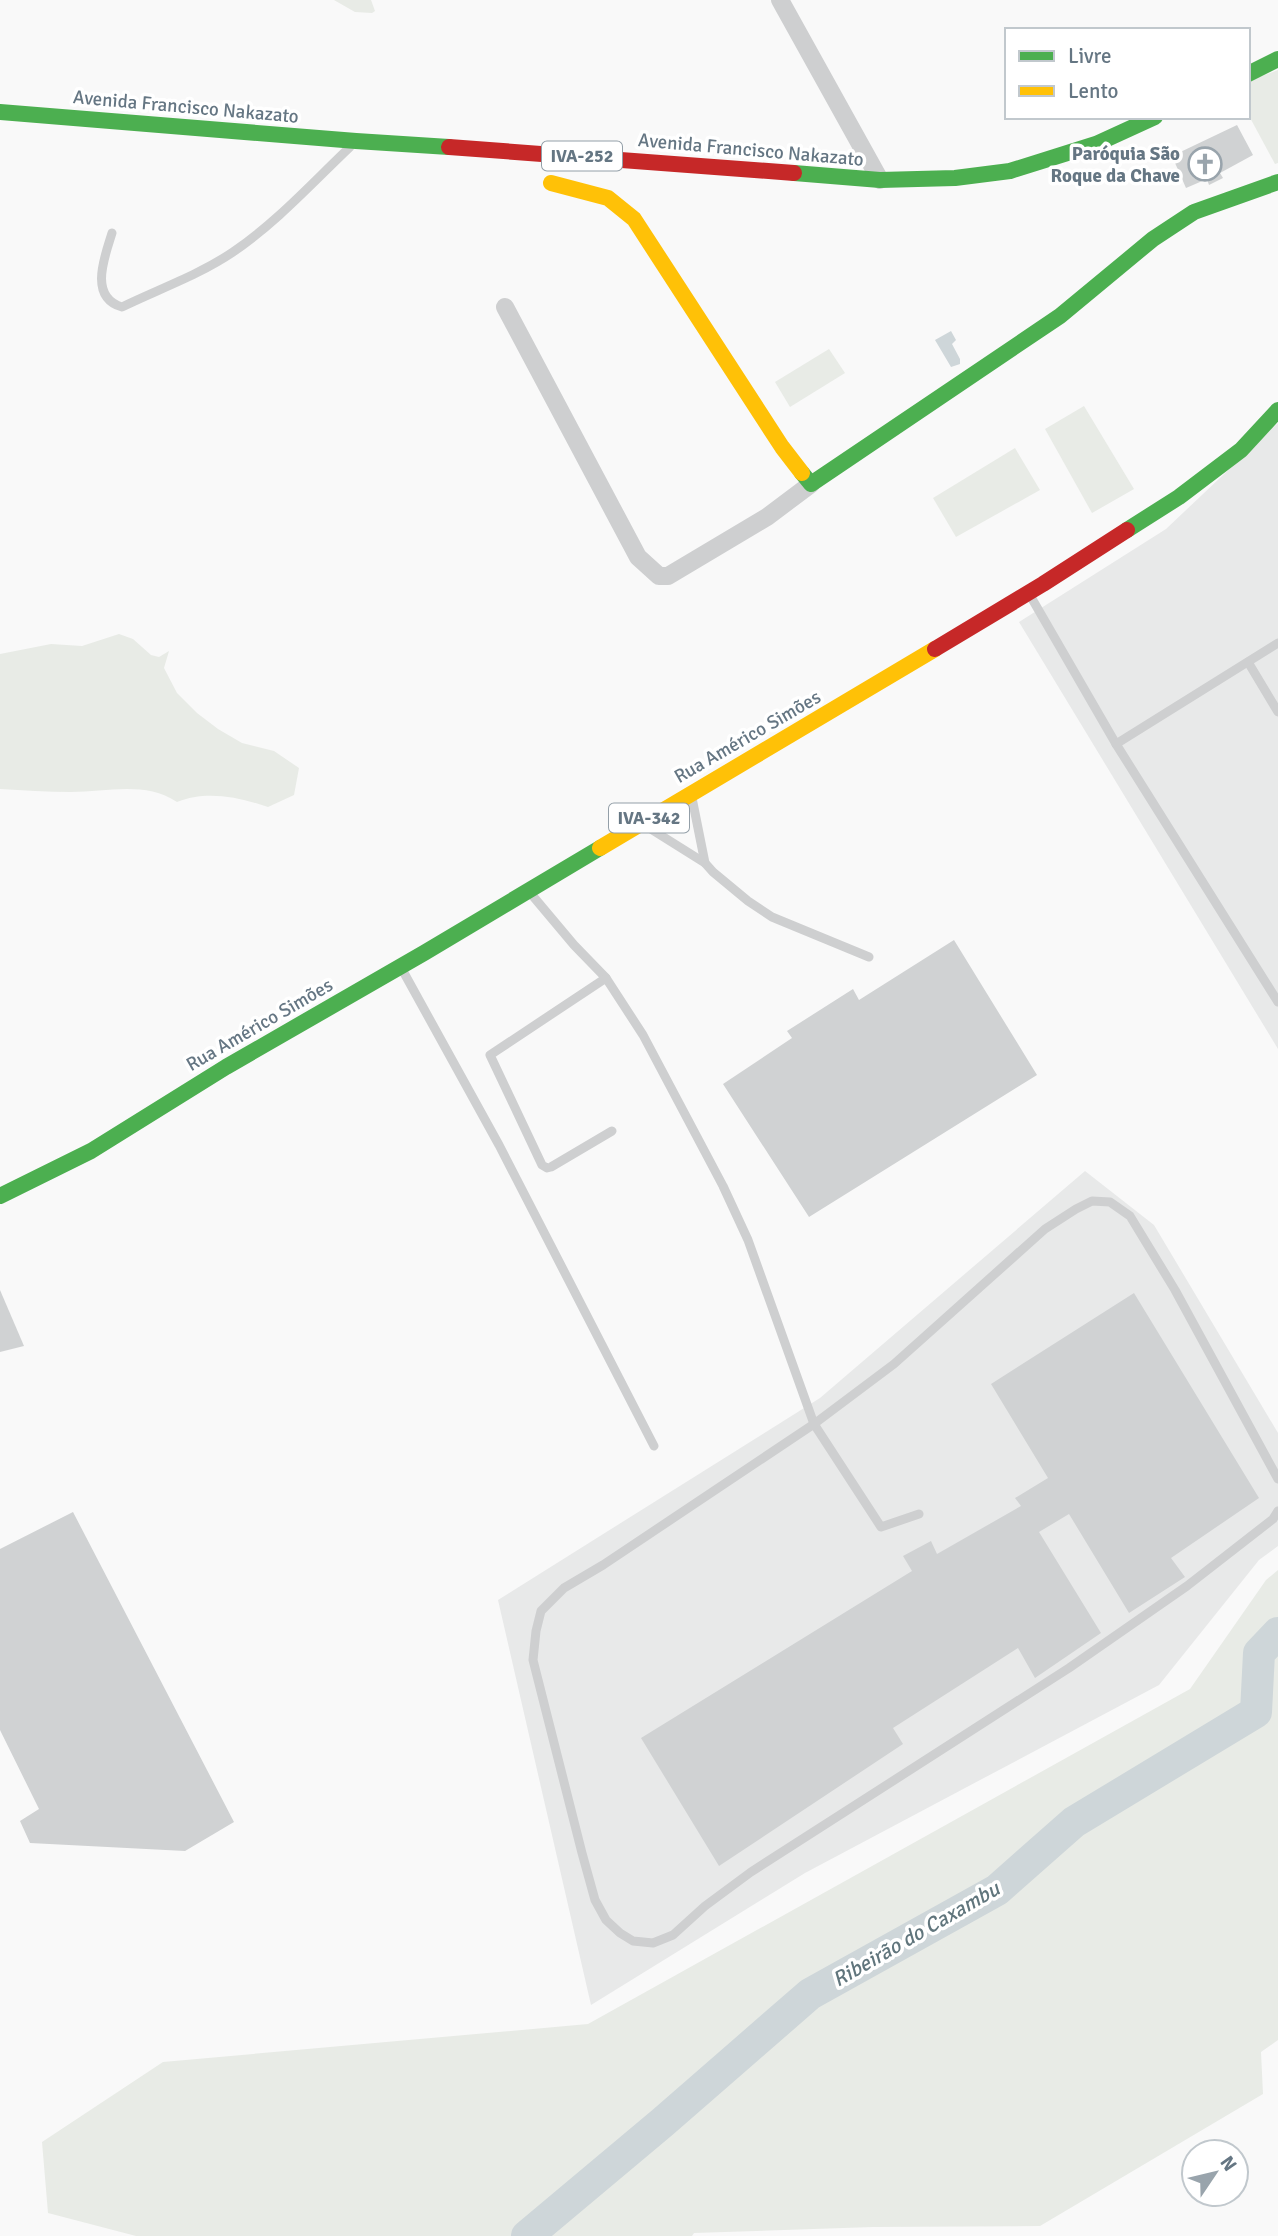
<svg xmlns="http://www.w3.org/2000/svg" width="1278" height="2236" viewBox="0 0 1278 2236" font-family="Signika,sans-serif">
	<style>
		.built { fill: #e8e9e9 }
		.green { fill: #e8ebe6 }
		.water { fill: #ced6d9 }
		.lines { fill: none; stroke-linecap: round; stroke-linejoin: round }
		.river { stroke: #ced6d9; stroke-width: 32 }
		.building { fill: #d0d2d3 }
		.lane { stroke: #cecfd0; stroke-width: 9 }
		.street { stroke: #cecfd0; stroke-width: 18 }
		.fast { stroke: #4caf50; stroke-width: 16 }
		.slow { stroke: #ffc107; stroke-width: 16 }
		.jam { stroke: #c62828; stroke-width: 16 }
		.labels { text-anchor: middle; stroke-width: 7; stroke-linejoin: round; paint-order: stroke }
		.shield { fill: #fff; stroke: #939fa8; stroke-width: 2 }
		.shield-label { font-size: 18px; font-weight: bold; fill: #657683 }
		.street-label { font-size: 19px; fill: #657683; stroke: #fff }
		.poi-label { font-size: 19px; font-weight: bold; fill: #657683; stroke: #fff; text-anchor: end }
		.water-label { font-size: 21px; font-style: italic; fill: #60757c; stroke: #fff }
	</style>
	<rect width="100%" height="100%" fill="#f9f9f9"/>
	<g class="built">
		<path d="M1278 423V1049L1019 622 1166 529Z"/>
		<path d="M1085 1171 1154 1225 1278 1433V1546L1259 1560 1159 1685 805 1873 591 2005 498 1600 820 1398Z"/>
	</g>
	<g class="green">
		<path d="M334 0H371L375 11 372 13 355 12Z"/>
		<path d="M1278 70V163L1275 164 1248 114V81Z"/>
		<path d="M829 349 845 373 790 407 775 382Z"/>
		<path d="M1084 406 1134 489 1092 513 1045 429Z"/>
		<path d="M1015 448 1040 490 956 537 933 498Z"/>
		<path d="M119 634 133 639 151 655 159 657 169 651 164 668 177 693 197 713 218 729 242 743 274 751 299 768 294 795 268 807C239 797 206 790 177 802 145 781 107 792 71 792 47 792 23 790 0 789V654L51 644 82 646Z"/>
		<path d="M1278 1570V2040L1261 2052 1263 2094 1040 2226 873 2227 694 2233 692 2236H136L48 2213 42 2142 163 2062 588 2024 1190 1689 1266 1580Z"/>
	</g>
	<path class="water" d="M951 331 956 340 952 344 960 359V364L951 367 935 340Z"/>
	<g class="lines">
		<path class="river" d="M527 2236 663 2122 810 1994 997 1890 1074 1822 1256 1712 1259 1653 1278 1633"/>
	</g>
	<g class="building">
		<path d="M1237 125 1253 155 1220 173 1223 178 1209 185 1207 179 1186 188 1172 156Z"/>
		<path d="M954 940 1037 1075 809 1217 723 1084 792 1038 787 1031 853 989 859 1000Z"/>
		<path d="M0 1290 24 1346 0 1352Z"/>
		<path d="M1134 1293 1259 1498 1171 1558 1185 1577 1129 1613 1069 1514 1039 1532 1101 1633 1035 1678 1018 1648 893 1728 903 1744 719 1866 641 1738 912 1571 903 1556 931 1541 937 1554 1021 1506 1015 1498 1048 1478 991 1384Z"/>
		<path d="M73 1512 234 1822 185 1851 30 1843 20 1821 39 1809 0 1730V1549Z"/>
	</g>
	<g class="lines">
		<g class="lane">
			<path d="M112 233C105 256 88 297 122 307 159 289 199 275 233 252 277 222 312 183 350 147"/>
			<path d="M1031 597 1116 744 1278 1002"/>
			<path d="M1248 662 1278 712"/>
			<path d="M1116 744 1278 643"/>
			<path d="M692 798 705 863 713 872 748 901 772 917 869 957"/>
			<path d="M646 826 705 863"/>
			<path d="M532 895 574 945 606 978 643 1035 723 1186 748 1240 814 1424 881 1527 919 1514"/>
			<path d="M403 971 499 1145 654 1446"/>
			<path d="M606 978 490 1055 542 1165 547 1168 551 1167 612 1131"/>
			<path d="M1278 1479 1175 1290 1130 1216 1110 1202 1092 1201 1076 1209 1045 1229 894 1364 814 1424 603 1565 564 1588 541 1611 536 1631 533 1660 582 1853 595 1900 606 1920 620 1933 633 1941 653 1943 673 1935 705 1906 751 1872 1069 1668 1187 1586 1273 1519 1278 1511"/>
		</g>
		<g class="street">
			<path d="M780 0 880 180"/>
			<path d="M505 307 638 557 659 576H668L767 517 811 484"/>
		</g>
		<g class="fast">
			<path d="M1248 74 1278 59"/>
			<path d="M0 112 356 141 449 147"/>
			<path d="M794 173 880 180 955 178 1010 171 1096 144 1155 117"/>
			<path d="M802 473 811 484 1060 316 1153 239 1194 212 1278 182"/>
			<path d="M1127 530 1179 497 1241 450 1278 410"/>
			<path d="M0 1196 91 1151 226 1067 424 953 600 848"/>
		</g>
		<g class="slow">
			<path d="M551 183 608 198 634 219 782 447 802 473"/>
			<path d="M600 848 935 649"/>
		</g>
		<g class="jam">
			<path d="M449 147 794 173"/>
			<path d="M935 649 1043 584 1127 530"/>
		</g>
	</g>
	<defs>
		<symbol id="church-ring" viewBox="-11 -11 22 22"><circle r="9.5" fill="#fff" stroke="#99a4ac" stroke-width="1.5"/><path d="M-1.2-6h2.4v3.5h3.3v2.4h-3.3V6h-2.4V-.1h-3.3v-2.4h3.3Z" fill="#99a4ac"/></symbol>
	</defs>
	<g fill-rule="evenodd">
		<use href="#church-ring" x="1186" y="145" width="38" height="38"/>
	</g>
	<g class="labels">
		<g class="shield">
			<rect x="542" y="141.5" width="80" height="29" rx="5"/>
			<rect x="609" y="803.5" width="80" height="29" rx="5"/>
		</g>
		<g class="shield-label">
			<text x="582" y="162">IVA-252</text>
			<text x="649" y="824">IVA-342</text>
		</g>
		<g class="street-label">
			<text transform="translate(186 106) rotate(5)" y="7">Avenida Francisco Nakazato</text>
			<text transform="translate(751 149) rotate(5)" y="7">Avenida Francisco Nakazato</text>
			<text transform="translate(747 736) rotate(-30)" y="7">Rua Américo Simões</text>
			<text transform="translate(259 1024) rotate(-30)" y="7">Rua Américo Simões</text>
		</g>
		<g class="poi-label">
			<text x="1180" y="160">Paróquia São<tspan x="1180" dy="22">Roque da Chave</tspan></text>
		</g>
		<g class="water-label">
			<text transform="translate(916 1934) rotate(-30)" y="7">Ribeirão do Caxambu</text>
		</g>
	</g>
	<rect x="1005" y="28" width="245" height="91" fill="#ffffff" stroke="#c1c8cd" stroke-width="2"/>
	<rect x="1019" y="51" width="35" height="10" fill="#4caf50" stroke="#c1c8cd" stroke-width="2"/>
	<text x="1068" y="63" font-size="21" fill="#657683">Livre</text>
	<rect x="1019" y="86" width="35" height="10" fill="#ffc107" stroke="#c1c8cd" stroke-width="2"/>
	<text x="1068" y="98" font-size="21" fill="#657683">Lento</text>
	<g transform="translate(1215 2173) rotate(55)"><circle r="33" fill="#ffffff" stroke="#c1c8cd" stroke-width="2"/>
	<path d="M0-5L12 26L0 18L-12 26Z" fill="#99a4ac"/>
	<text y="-10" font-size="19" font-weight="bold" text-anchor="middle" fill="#657683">N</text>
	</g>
</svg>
